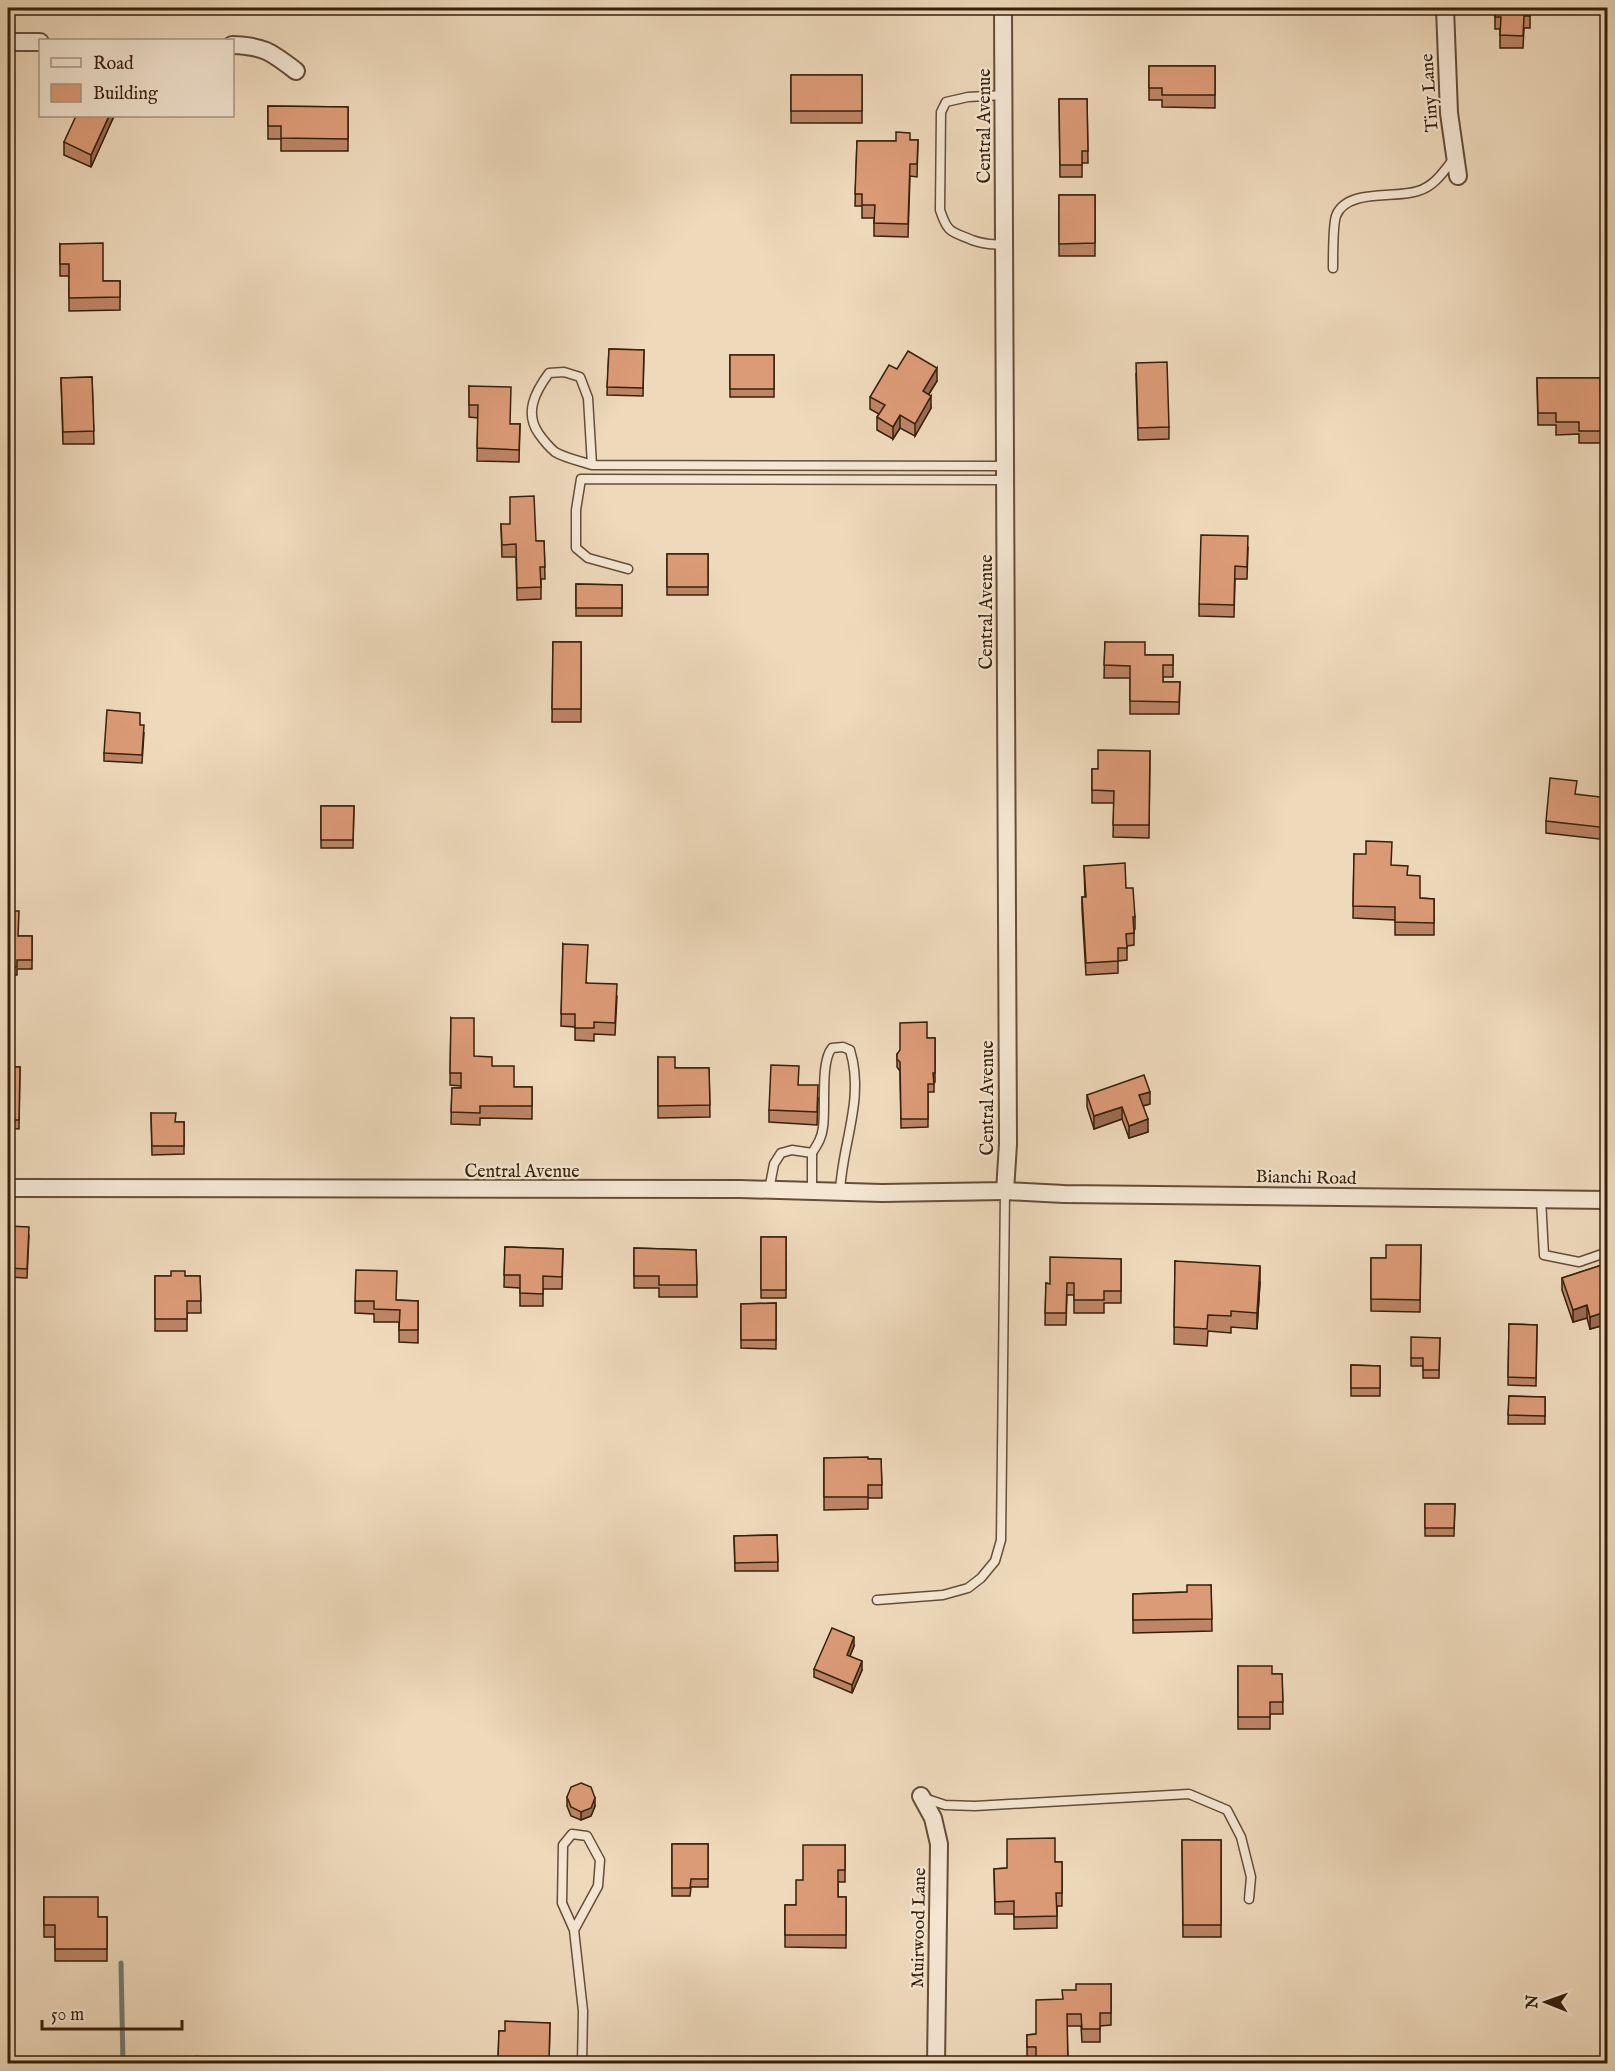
<svg xmlns="http://www.w3.org/2000/svg" width="1615" height="2071" viewBox="0 0 1615 2071" font-family="'IM FELL English',serif">
	<style>
		.lines { fill: none; stroke-linecap: round; stroke-linejoin: round }
		.stream { stroke: #727c70; stroke-width: 5 }
		.service-casing { stroke: #654e37; stroke-width: 11 }
		.minor-casing { stroke: #654e37; stroke-width: 20 }
		.service { stroke: #f4e6d3; stroke-width: 8 }
		.minor { stroke: #f4e6d3; stroke-width: 16 }
		.wall { fill: #bd8566; stroke: #37200b; stroke-width: 1.5 }
		.shaded-wall { fill: #9a6c53; stroke: #37200b; stroke-width: 1.5 }
		.building { fill: #dc9b77; stroke: #37200b; stroke-width: 1.5 }
		.labels { text-anchor: middle; stroke-width: 4.5; stroke-linejoin: round; paint-order: stroke }
		.street-label { font-size: 18px; fill: #37200b; stroke: #f4e6d3 }
	</style>
	<rect width="100%" height="100%" fill="#eed9bb"/>
	<filter id="stains"><feTurbulence type="fractalNoise" baseFrequency=".00333" numOctaves="4"/><feColorMatrix values="0 0 0 0 .2 0 0 0 0 .09 0 0 0 0 .02 0 0 0 .5 -.17"/></filter>
	<radialGradient id="worn" r=".72"><stop offset=".6" stop-color="#630" stop-opacity="0"/><stop offset="1" stop-color="#630" stop-opacity=".3"/></radialGradient>
	<g class="lines">
		<path class="stream" d="M121 1963 123 2064"/>
		<defs>
			<g id="service">
				<path d="M1004 95 968 97 946 102 941 112 940 210C948 234 951 231 972 240 985 245 991 244 1004 245"/>
				<path d="M1333 268C1333 257 1333 225 1336 216 1346 188 1396 199 1418 191 1435 186 1444 171 1455 157"/>
				<path d="M592 465 588 398 580 377 564 372 549 373C535 392 524 413 539 434 544 441 549 447 555 452 565 458 580 461 592 465L1005 466"/>
				<path d="M628 569 588 558 576 548V510L581 479 1005 480"/>
				<path d="M812 1153C817 1145 822 1138 823 1127 826 1108 820 1062 832 1048L843 1047 850 1050C865 1099 842 1143 840 1192"/>
				<path d="M769 1190 774 1164 781 1153 792 1150 812 1153V1191"/>
				<path d="M1541 1199 1544 1255 1579 1262 1605 1253 1608 1248"/>
				<path d="M877 1600 943 1595 968 1588 981 1578 995 1561 1001 1540 1005 1191"/>
				<path d="M924 1798 945 1805 975 1806 1189 1794 1227 1810 1241 1837 1251 1877 1249 1899"/>
				<path d="M574 1930 598 1886 600 1860 587 1836 572 1834 563 1845 562 1903 574 1930 583 2011 582 2064"/>
				<path d="M185 2064 197 2061"/>
			</g>
			<g id="minor">
				<path d="M1445 8 1449 113 1458 176"/>
				<path d="M8 42H40"/>
				<path d="M232 45C264 46 271 52 296 71"/>
				<path d="M8 1188 740 1189 882 1193 1005 1191 1008 1144 1003 8"/>
				<path d="M1005 1191 1064 1194 1608 1200"/>
				<path d="M921 1796 933 1818 939 1844 936 2064"/>
			</g>
		</defs>
		<use href="#service" class="service-casing"/>
		<use href="#minor" class="minor-casing"/>
		<use href="#service" class="service"/>
		<use href="#minor" class="minor"/>
	</g>
	<g class="wall">
		<path d="M1098 8H1152L1151 9Z"/>
		<path d="M1495 8H1530V28H1524L1523 48H1500V29H1495Z"/>
		<path d="M1149 66H1215V108L1162 107V100H1149Z"/>
		<rect x="791" y="75" width="71" height="48"/>
		<path d="M1059 99H1087L1088 163H1082V177H1060Z"/>
		<path d="M268 106 348 107V151H281V139H268Z"/>
		<path d="M114 116 91 167 64 155V142Z"/>
		<path d="M910 140H918L917 177 910 176 908 237 874 236V218H862V206H855L857 141H896Z"/>
		<rect x="1059" y="195" width="36" height="61"/>
		<path d="M60 244 103 281H120V310L69 311V276H60Z"/>
		<path d="M609 349 644 350 643 396 607 395Z"/>
		<rect x="730" y="355" width="44" height="42"/>
		<path d="M897 369 937 381 929 394 931 408 915 436 900 428 893 439 877 430V417L879 414 870 409V397Z"/>
		<path d="M1136 375 1169 427V439L1138 440Z"/>
		<path d="M92 377 94 444H63L61 378Z"/>
		<path d="M1537 378H1600L1601 443H1579V434L1556 435V425H1538Z"/>
		<path d="M469 386 510 424H520L519 462 477 461 478 418 469 417Z"/>
		<path d="M501 524 536 541H544L545 579H541V599L517 600 516 557H502Z"/>
		<path d="M1248 548 1247 579H1235L1234 617 1199 616V604Z"/>
		<rect x="667" y="554" width="41" height="41"/>
		<path d="M576 584 622 585V616H576Z"/>
		<path d="M553 642H581V722H552Z"/>
		<path d="M1105 642 1145 655H1173V677H1163V682H1180L1179 714H1130V678H1104Z"/>
		<path d="M144 733 142 763 104 761V753Z"/>
		<path d="M1150 751 1149 838 1113 837 1114 803H1092V769H1098Z"/>
		<path d="M1608 798V840L1546 833V821Z"/>
		<path d="M321 806H354L353 848H321Z"/>
		<path d="M1354 854 1391 865 1407 875 1420 898 1434 899V935H1395V920L1353 918Z"/>
		<path d="M1084 866 1126 888 1135 917V929H1134V945L1127 946V960L1118 961V973L1086 975 1082 909V897H1085Z"/>
		<path d="M8 911 18 936H32V969H17V975H8Z"/>
		<path d="M563 944 587 983 617 996 615 1035 594 1034V1041L575 1040V1027L561 1026Z"/>
		<path d="M451 1018 474 1056 492 1066 514 1087H532V1119L480 1118V1125L451 1124 452 1088H461V1086L450 1085Z"/>
		<path d="M927 1038H935V1082H934V1092H928V1127L901 1128 900 1071 897 1067V1054Z"/>
		<path d="M658 1057 675 1068H709L710 1117 658 1118Z"/>
		<path d="M8 1067H20L19 1129 8 1128Z"/>
		<path d="M1087 1095 1150 1104 1143 1106 1148 1132 1129 1138 1122 1119 1094 1129 1087 1107Z"/>
		<path d="M818 1098 817 1125 769 1122V1110Z"/>
		<path d="M151 1113 176 1122H184V1154L152 1155Z"/>
		<path d="M8 1226 29 1235 27 1278 8 1277Z"/>
		<rect x="761" y="1237" width="25" height="61"/>
		<path d="M1421 1245 1420 1312 1371 1311V1258H1386Z"/>
		<path d="M505 1247 563 1249 562 1289H543V1306H520V1288L504 1287Z"/>
		<path d="M634 1248 696 1250 697 1297H659V1288H634Z"/>
		<path d="M1121 1259V1303H1104V1313H1074V1295H1067L1066 1325H1045L1046 1283 1050 1284Z"/>
		<path d="M1175 1261 1260 1282 1257 1329 1231 1327V1333L1208 1331 1207 1346 1174 1344Z"/>
		<path d="M1608 1263V1324L1590 1329 1587 1318 1573 1322 1562 1290V1278Z"/>
		<path d="M155 1276H200L201 1313H187V1331H155Z"/>
		<path d="M397 1300 418 1301V1343L399 1342V1322H374V1314L355 1313V1301Z"/>
		<path d="M776 1303V1349L741 1348V1304Z"/>
		<path d="M1509 1324 1537 1325 1536 1386 1508 1385Z"/>
		<path d="M1440 1338 1439 1378H1423V1366H1411V1358Z"/>
		<path d="M1351 1365 1380 1366V1396H1351Z"/>
		<path d="M1509 1396 1545 1397V1424H1508Z"/>
		<path d="M824 1458 881 1459 882 1498H868V1509L824 1510Z"/>
		<path d="M1425 1504H1455L1454 1536H1425Z"/>
		<path d="M777 1535 778 1571H735L734 1536Z"/>
		<path d="M1211 1585 1212 1631 1133 1633V1594L1187 1592Z"/>
		<path d="M854 1646 850 1656 862 1670 852 1693 814 1677V1669Z"/>
		<path d="M1238 1666 1272 1674H1282L1283 1714H1270V1729H1238Z"/>
		<path d="M567 1797 595 1806 591 1816 581 1820 571 1816 567 1806Z"/>
		<path d="M1182 1840H1221V1937H1183Z"/>
		<path d="M672 1844H708V1887H691L690 1896H672Z"/>
		<path d="M845 1845V1882H838V1897H846V1948L785 1947V1905H796L803 1880Z"/>
		<path d="M1055 1862H1062V1906H1057V1928L1014 1929V1914H995L994 1869 1007 1868Z"/>
		<path d="M44 1897 98 1917H107V1961H55V1937H44Z"/>
		<path d="M1111 1984V2025L1100 2026V2042H1082L1081 2026H1067L1068 2064 1027 2058V2035L1036 2034 1076 1990Z"/>
		<path d="M550 2023 549 2064H498L499 2031H505Z"/>
	</g>
	<g class="shaded-wall">
		<path d="M92 8H111L92 14Z"/>
		<path d="M109 116H114L91 167V155Z"/>
		<path d="M937 368V381L923 403V391Z"/>
		<path d="M931 396V408L915 436V424Z"/>
		<path d="M900 415V428L893 439V427Z"/>
		<path d="M1150 1092V1104L1139 1107V1095Z"/>
		<path d="M1122 1107V1119L1094 1129V1116Z"/>
		<path d="M1148 1119V1132L1129 1138V1126Z"/>
		<path d="M1260 1266V1282L1257 1329V1313Z"/>
		<path d="M1587 1305V1318L1573 1322V1310Z"/>
		<path d="M1608 1311V1324L1590 1329V1317Z"/>
		<path d="M854 1637V1646L847 1663V1655Z"/>
		<path d="M862 1661V1670L852 1693V1685Z"/>
		<path d="M595 1798V1806L591 1816 581 1820V1812Z"/>
	</g>
	<g class="building">
		<path d="M1495 8H1530V16H1524L1523 36 1500 35 1501 17H1495Z"/>
		<path d="M1149 66H1215V95H1162V88H1149Z"/>
		<rect x="791" y="75" width="71" height="36"/>
		<path d="M1059 99H1087L1088 151H1082V165H1060Z"/>
		<path d="M268 106 348 107V139L281 138V126H268Z"/>
		<path d="M76 116H109L91 155 64 142Z"/>
		<path d="M896 132 910 133V140H918L917 164H910L908 224 874 223 875 205H862V194H855L857 141H896Z"/>
		<path d="M1059 195H1095V243L1059 244Z"/>
		<path d="M103 243V281H120V297L69 298V264H60V244Z"/>
		<path d="M609 349 644 350 643 388 607 387Z"/>
		<path d="M908 351 937 368 923 391 931 396 915 424 900 415 893 427 877 417 885 405 870 397 889 365 897 369Z"/>
		<rect x="730" y="355" width="44" height="34"/>
		<path d="M1167 362 1169 427 1138 428 1136 363Z"/>
		<path d="M92 377 94 431 63 432 61 378Z"/>
		<path d="M1537 378H1600L1601 431H1579V422H1556V413H1538Z"/>
		<path d="M469 386 511 387 510 424H520L519 450 477 448 478 405H469Z"/>
		<path d="M534 496 536 541H544L545 567H540L541 587 517 588 516 544 502 545 501 524H510V497Z"/>
		<path d="M1201 535 1248 536 1247 567 1235 566 1234 605 1199 604Z"/>
		<rect x="667" y="554" width="41" height="33"/>
		<path d="M576 584 622 585V608H576Z"/>
		<path d="M553 642H581V709H552Z"/>
		<path d="M1105 642H1145V655H1173V665H1163V682H1180L1179 702 1130 701V666L1104 665Z"/>
		<path d="M107 710 140 713V725H144L142 755 104 753Z"/>
		<path d="M1098 750 1150 751 1149 825H1113L1114 791 1092 790V769H1098Z"/>
		<path d="M1550 778 1577 781 1575 794 1608 798V828L1546 821Z"/>
		<path d="M321 806H354L353 840H321Z"/>
		<path d="M1366 841 1392 842 1391 865 1408 866 1407 875 1420 876V898L1434 899V923L1395 922V907L1353 906 1354 854H1366Z"/>
		<path d="M1125 863 1126 888H1133L1135 917H1133L1134 933 1126 934 1127 948H1118V961L1086 963 1082 897H1086L1084 866Z"/>
		<path d="M8 911H19L18 936H32V960H17V967H8Z"/>
		<path d="M563 944 588 945 586 983 617 984 615 1023 594 1022V1028H575V1014H561Z"/>
		<path d="M451 1018H474V1056L492 1057V1066H514V1087H532V1106H480V1113L451 1112 452 1088H461V1073H450Z"/>
		<path d="M927 1022V1038H935V1073H933L934 1084H928V1119H901L900 1062 897 1059V1054L900 1050V1023Z"/>
		<path d="M658 1057H675V1068H709L710 1105 658 1106Z"/>
		<path d="M771 1065 799 1066 798 1085H818L817 1112 769 1110Z"/>
		<path d="M8 1067H20L19 1120H8Z"/>
		<path d="M1144 1075 1150 1092 1139 1095 1148 1119 1129 1126 1122 1107 1094 1116 1087 1095Z"/>
		<path d="M151 1113H176L175 1122H184V1146H152Z"/>
		<path d="M8 1226 29 1227 27 1269 8 1268Z"/>
		<rect x="761" y="1237" width="25" height="53"/>
		<path d="M1386 1245H1421L1420 1300 1371 1299V1258H1386Z"/>
		<path d="M505 1247 563 1249 562 1277 543 1276V1294L520 1293V1275H504Z"/>
		<path d="M634 1248 696 1250 697 1285H659V1276H634Z"/>
		<path d="M1050 1257 1121 1259V1291H1104V1300H1074V1283H1067L1066 1313H1045L1046 1283 1050 1284Z"/>
		<path d="M1175 1261 1260 1266 1257 1313 1231 1311V1316L1208 1315 1207 1329 1174 1327Z"/>
		<path d="M1608 1263V1311L1590 1317 1587 1305 1573 1310 1562 1278Z"/>
		<path d="M356 1270 397 1271 396 1300 418 1301V1330H399L400 1310 374 1309V1301H355Z"/>
		<path d="M171 1271H185V1276H200L201 1301H187V1319H155V1276H171Z"/>
		<path d="M776 1303V1340H741V1304Z"/>
		<path d="M1509 1324 1537 1325 1536 1378 1508 1377Z"/>
		<path d="M1411 1337 1440 1338 1439 1370H1423V1358H1411Z"/>
		<path d="M1351 1365 1380 1366V1388H1351Z"/>
		<path d="M1509 1396 1545 1397V1416L1508 1415Z"/>
		<path d="M868 1457V1459H881L882 1485H868V1497H824V1458Z"/>
		<path d="M1425 1504H1455L1454 1528H1425Z"/>
		<path d="M777 1535 778 1562 735 1563 734 1536Z"/>
		<path d="M1187 1585H1211L1212 1619 1133 1620V1594L1187 1592Z"/>
		<path d="M832 1628 854 1637 847 1655 862 1661 852 1685 814 1669Z"/>
		<path d="M1238 1666H1272V1674H1282L1283 1702H1270V1717H1238Z"/>
		<path d="M581 1783 591 1787 595 1798 591 1808 581 1812 571 1807 567 1797 571 1787Z"/>
		<path d="M1055 1838V1862H1062V1893H1056L1057 1916 1014 1917V1901L995 1902 994 1869 1007 1868V1839Z"/>
		<path d="M1182 1840H1221V1925H1183Z"/>
		<path d="M672 1844H708V1879H691L690 1888H672Z"/>
		<path d="M803 1845H845V1870H838V1897H846V1935H785V1905H796V1880H803Z"/>
		<path d="M44 1897H98V1917H107V1949H55V1925H44Z"/>
		<path d="M1076 1984H1111V2013H1100V2029H1082L1081 2014H1067L1068 2064H1019V2058H1036V2047H1027V2035L1036 2034V2000L1063 1999 1062 1990H1076Z"/>
		<path d="M505 2021 550 2023 549 2060 498 2058 499 2031H505Z"/>
	</g>
	<g class="labels">
		<g class="street-label">
			<text transform="translate(1429 93) rotate(-94)" y="6">Tiny Lane</text>
			<text transform="translate(984 126) rotate(-90)" y="6">Central Avenue</text>
			<text transform="translate(986 612) rotate(-90)" y="6">Central Avenue</text>
			<text transform="translate(987 1098) rotate(-90)" y="6">Central Avenue</text>
			<text x="522" y="1177">Central Avenue</text>
			<text transform="translate(1306 1177) rotate(1)" y="6">Bianchi Road</text>
			<text transform="translate(918 1928) rotate(-89)" y="6">Muirwood Lane</text>
		</g>
	</g>
	<rect width="1615" height="2071" fill="none" stroke="#eed9bb" stroke-width="30"/>
	<rect x="9" y="9" width="1597" height="2053" fill="none" stroke="#37200b" stroke-width="3"/>
	<rect x="15" y="15" width="1585" height="2041" fill="none" stroke="#37200b" stroke-width="1.5"/>
	<rect x="39" y="39" width="195" height="78" fill="#f4e6d3" stroke="#a89783" stroke-width="1.5"/>
	<rect x="51" y="58" width="30" height="9" fill="#f4e6d3" stroke="#a89783" stroke-width="1.5"/>
	<text x="93" y="69" font-size="18" fill="#37200b">Road</text>
	<rect x="51" y="84" width="30" height="18" fill="#dc9b77" stroke="#a89783" stroke-width="1.5"/>
	<text x="93" y="99" font-size="18" fill="#37200b">Building</text>
	<g transform="translate(1546 2002) rotate(271)" stroke="#f4e6d3" stroke-width="4.5" paint-order="stroke">
	<path d="M0-4.5L10 22L0 15L-10 22Z" fill="#37200b"/>
	<text y="-9" font-size="16" font-weight="bold" text-anchor="middle" fill="#37200b">N</text>
	</g>
	<path d="M42 2020v9h140v-9" fill="none" stroke="#37200b" stroke-width="3"/>
	<text x="51" y="2020" font-size="18" fill="#37200b" stroke="#f4e6d3" stroke-width="4.5" paint-order="stroke">50 m</text>
	<rect width="100%" height="100%" filter="url(#stains)"/>
	<rect width="100%" height="100%" fill="url(#worn)"/>
</svg>
